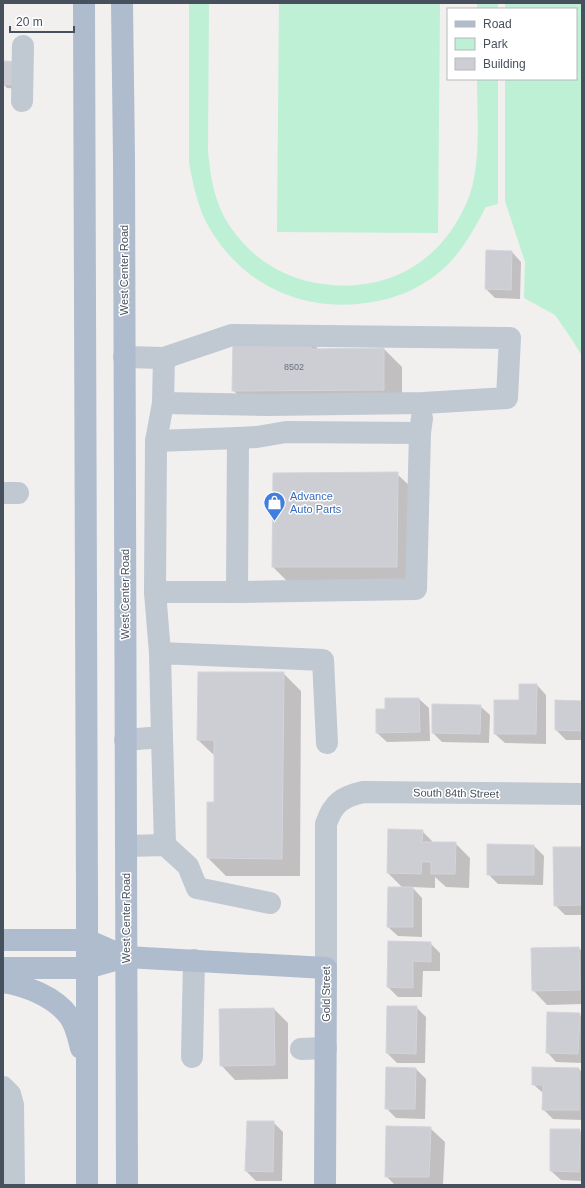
<svg xmlns="http://www.w3.org/2000/svg" width="585" height="1188" viewBox="0 0 585 1188" font-family="Arial,sans-serif">
	<style>
		.green { fill: #bdf0d5 }
		.shadow { fill: #0003 }
		.building { fill: #ccced4; stroke: #d3d5db }
		.lines { fill: none; stroke-linecap: round; stroke-linejoin: round }
		.minor { stroke: #c0c8d1; stroke-width: 22 }
		.major { stroke: #afbcce; stroke-width: 22 }
		.labels { text-anchor: middle; stroke-width: 3; stroke-linejoin: round; paint-order: stroke }
		.number-label { font-size: 9px; fill: #68707b }
		.street-label { font-size: 11px; fill: #47515d; stroke: #fff }
		.shop-label { font-size: 11px; fill: #366cbe; stroke: #fff; text-anchor: start }
	</style>
	<rect width="100%" height="100%" fill="#f2efef"/>
	<g class="green">
		<path d="M189 3H209L208 150C210 175 214 202 229 225 251 258 283 279 323 284 388 293 441 262 467 202 482 167 477 117 477 79H498V204L486 207C474 229 462 252 443 269 418 291 390 301 358 304 292 310 234 278 204 218 197 202 192 180 189 163Z"/>
		<path d="M279 3H440L438 233 277 232Z"/>
		<rect x="477" y="3" width="21" height="6"/>
		<path d="M505 3H582V356L573 341 555 315 524 298 525 262 505 201V79H576V9H505Z"/>
	</g>
	<g class="shadow">
		<path d="M3 62 23 89 7 88 3 84Z"/>
		<path d="M512 252 521 262 520 299 495 298 486 289Z"/>
		<path d="M312 342 319 350 384 349 402 367V408H251L233 390Z"/>
		<path d="M397 474 412 488 411 581H287L273 567Z"/>
		<path d="M283 673 301 691 300 876H226L208 858 215 803V756L198 740Z"/>
		<path d="M537 685 546 695V744L505 743 495 734 520 701Z"/>
		<path d="M419 699 429 708 430 741 387 742 377 733 386 710Z"/>
		<path d="M582 702V740H566L556 730Z"/>
		<path d="M480 706 490 715 489 743 442 742 433 733Z"/>
		<path d="M422 831 434 843H455L470 858 469 888 446 887 435 877V888L412 887 422 898V937L398 936 388 927 403 888 388 873Z"/>
		<path d="M488 845 534 846 544 856 543 885 498 884 488 874Z"/>
		<path d="M582 848V915H565L555 905Z"/>
		<path d="M430 943 440 953V971H423L422 997H398L388 987Z"/>
		<path d="M579 948 582 951V1004L547 1005 533 990Z"/>
		<path d="M416 1007 426 1017 425 1063H397L387 1053Z"/>
		<path d="M274 1009 288 1023V1079L235 1080 221 1065Z"/>
		<path d="M579 1014 582 1017V1063L556 1062 547 1052Z"/>
		<path d="M416 1069 426 1079 425 1119 396 1118 386 1108Z"/>
		<path d="M579 1069 582 1072V1120L553 1119 543 1109 544 1094 533 1084Z"/>
		<path d="M273 1122 283 1132 282 1181H256L246 1171Z"/>
		<path d="M430 1128 445 1142 443 1185H395L386 1176Z"/>
		<path d="M579 1130 582 1133V1181L561 1180 551 1171Z"/>
	</g>
	<g class="building">
		<path d="M3 61 20 62 19 85 3 84Z"/>
		<path d="M486 250 512 251 511 290 485 289Z"/>
		<path d="M233 340 312 341 311 349 384 348V390L232 391Z"/>
		<path d="M398 472 397 567H272L273 473Z"/>
		<path d="M198 672H284L282 859 207 858V802H214V740H197Z"/>
		<path d="M519 684H537L536 734H494V700H519Z"/>
		<path d="M385 698H419L420 732 376 733V709H385Z"/>
		<path d="M555 700 582 701V731L555 730Z"/>
		<path d="M432 704 481 705 480 734 432 733Z"/>
		<path d="M388 829 423 830 422 842H456L455 874H431V862H422L421 874 387 873Z"/>
		<path d="M487 844 534 845V875H487Z"/>
		<path d="M553 847H582V905L554 906Z"/>
		<path d="M388 887H413V927H387Z"/>
		<path d="M388 941 431 942V962L413 961V988L387 987Z"/>
		<path d="M579 947 580 990 532 991 531 948Z"/>
		<path d="M387 1006H417L416 1054 386 1053Z"/>
		<path d="M274 1008 275 1065 220 1066 219 1009Z"/>
		<path d="M547 1012 580 1013 578 1054 546 1053Z"/>
		<path d="M386 1067 416 1068 415 1109H385Z"/>
		<path d="M532 1067 579 1068V1110H542L543 1085H532Z"/>
		<path d="M247 1121H274L273 1172 245 1171Z"/>
		<path d="M386 1126 431 1127 429 1177H385Z"/>
		<path d="M550 1129H580L579 1172 550 1171Z"/>
	</g>
	<g class="lines">
		<g class="minor">
			<path d="M22 101 23 46"/>
			<path d="M124 357 164 358 232 335 510 338 507 398 423 403 267 405 163 403"/>
			<path d="M156 441 238 438 257 437 286 432 420 433 422 418"/>
			<path d="M3 493H18"/>
			<path d="M155 592H237L238 438"/>
			<path d="M237 592 416 589 420 433"/>
			<path d="M160 653 155 592 156 441 163 403 164 358"/>
			<path d="M162 737 165 845"/>
			<path d="M125 740 162 737 160 653 323 660 327 743"/>
			<path d="M126 846 165 845 188 866 197 888 270 903"/>
			<path d="M326 968V824C333 803 342 797 363 792L582 794"/>
			<path d="M301 1049 326 1048"/>
			<path d="M192 1057 194 960"/>
			<path d="M3 1087 10 1094 13 1105 14 1185"/>
		</g>
		<g class="major">
			<path d="M84 3 87 897V1185"/>
			<path d="M122 3 124 158 127 1185"/>
			<path d="M3 940H87L126 957"/>
			<path d="M3 968H87L126 957 326 968 325 1185"/>
			<path d="M3 982C26 986 54 996 69 1016 76 1025 78 1037 81 1048"/>
		</g>
	</g>
	<defs>
		<symbol id="shop-pin" viewBox="-11 -11 22 30"><path d="M0 17L-7.5 6A9.5 9.5 0 1 1 7.5 6Z" fill="#3f7fe0" stroke="#fff"/><path d="M-5-2.5h2.3a2.7 3.5 0 0 1 5.4 0H5L5.5 6h-11ZM-1.5-2.5h3a1.5 2.3 0 0 0-3 0Z" fill="#fff"/></symbol>
	</defs>
	<g fill-rule="evenodd">
		<use href="#shop-pin" x="262" y="490" width="25" height="34"/>
	</g>
	<g class="labels">
		<g class="number-label">
			<text x="294" y="370">8502</text>
		</g>
		<g class="street-label">
			<text transform="translate(124 270) rotate(-90)" y="4">West Center Road</text>
			<text transform="translate(125 594) rotate(-90)" y="4">West Center Road</text>
			<text transform="translate(456 793) rotate(1)" y="4">South 84th Street</text>
			<text transform="translate(126 918) rotate(-90)" y="4">West Center Road</text>
			<text transform="translate(326 994) rotate(-90)" y="4">Gold Street</text>
		</g>
		<g class="shop-label">
			<text x="290" y="500">Advance<tspan x="290" dy="13">Auto Parts</tspan></text>
		</g>
	</g>
	<rect width="585" height="1188" fill="none" stroke="#47515d" stroke-width="8"/>
	<rect x="447" y="8" width="130" height="72" fill="#ffffff" stroke="#b5b9be"/>
	<rect x="455" y="21" width="20" height="6" fill="#afbcce" stroke="#b5b9be"/>
	<text x="483" y="28" font-size="12" fill="#47515d">Road</text>
	<rect x="455" y="38" width="20" height="12" fill="#bdf0d5" stroke="#b5b9be"/>
	<text x="483" y="48" font-size="12" fill="#47515d">Park</text>
	<rect x="455" y="58" width="20" height="12" fill="#ccced4" stroke="#b5b9be"/>
	<text x="483" y="68" font-size="12" fill="#47515d">Building</text>
	<path d="M10 26v6h64v-6" fill="none" stroke="#47515d" stroke-width="2"/>
	<text x="16" y="26" font-size="12" fill="#47515d" stroke="#ffffff" stroke-width="3" paint-order="stroke">20 m</text>
</svg>
